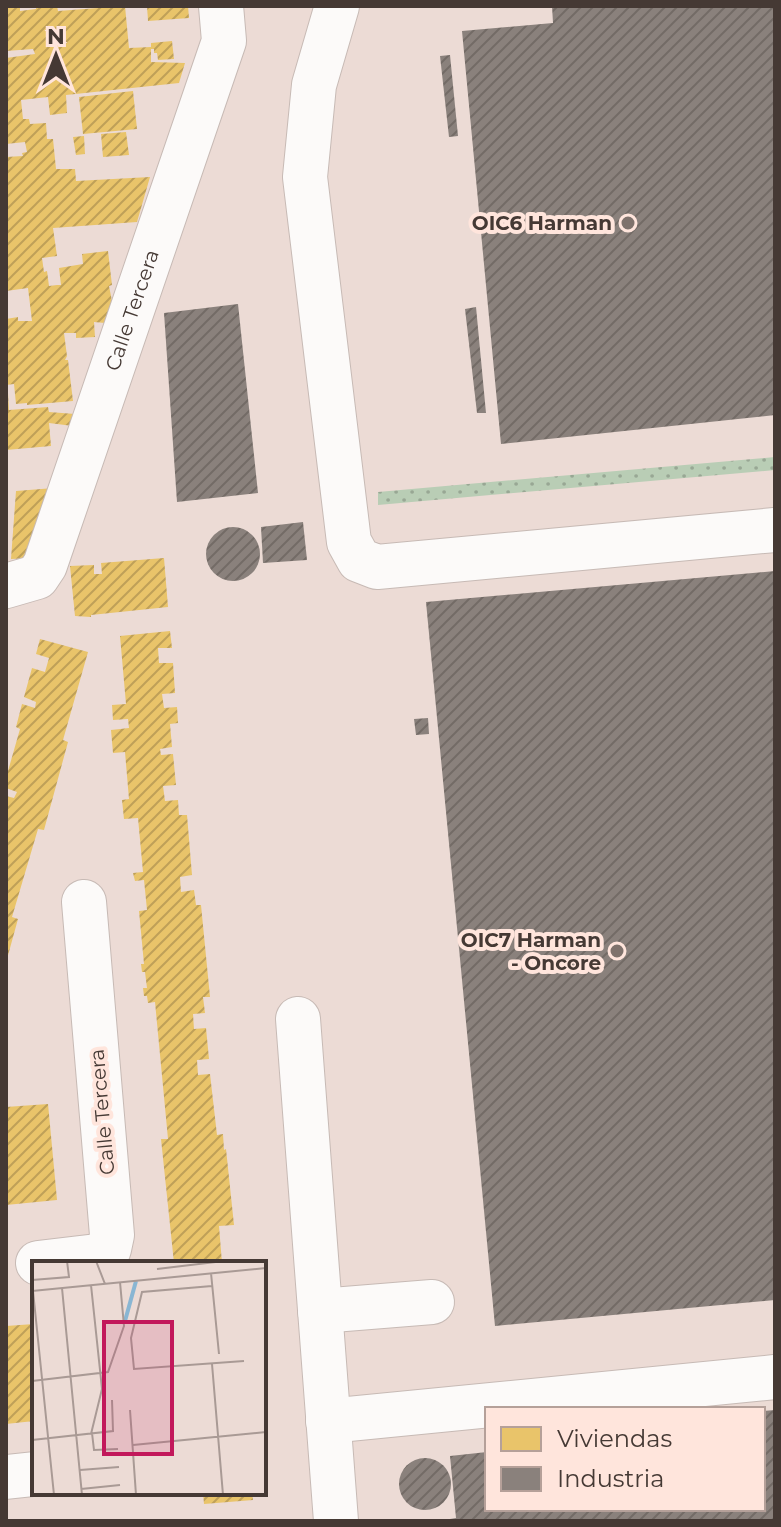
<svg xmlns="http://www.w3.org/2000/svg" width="781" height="1527" viewBox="0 0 781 1527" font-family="Montserrat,sans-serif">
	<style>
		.grass { fill: url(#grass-dots) }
		.homes { fill: url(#homes-hatch) }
		.industry { fill: url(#industry-hatch) }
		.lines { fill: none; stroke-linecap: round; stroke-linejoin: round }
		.minor-casing { stroke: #c7bab5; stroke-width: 46 }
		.minor { stroke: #fcfaf9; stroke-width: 44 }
		.poi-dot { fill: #7f726c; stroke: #ffe5dc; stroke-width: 3 }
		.labels { text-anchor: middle; stroke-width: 8; stroke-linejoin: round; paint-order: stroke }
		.poi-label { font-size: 20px; font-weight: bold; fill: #453934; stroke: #ffe5dc; text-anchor: end }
		.street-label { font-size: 20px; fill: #453934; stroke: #ffe5dc }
		.inset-river { fill: none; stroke: #89b6d3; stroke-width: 4 }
		.inset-road { fill: none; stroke: #a99a95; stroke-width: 2 }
		.view { fill: #c2185b; fill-opacity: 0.15; stroke: #c2185b; stroke-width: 4 }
		.inset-edge { fill: none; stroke: #453934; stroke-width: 4 }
	</style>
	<defs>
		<pattern id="grass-dots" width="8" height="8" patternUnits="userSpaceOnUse" patternTransform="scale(2)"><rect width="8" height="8" fill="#b9cdb5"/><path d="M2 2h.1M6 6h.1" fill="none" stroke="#98a794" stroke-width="1.8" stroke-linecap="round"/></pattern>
		<pattern id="homes-hatch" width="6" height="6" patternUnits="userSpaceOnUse" patternTransform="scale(2)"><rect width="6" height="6" fill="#e9c46a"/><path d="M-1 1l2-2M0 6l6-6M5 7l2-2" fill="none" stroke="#bfa058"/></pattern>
		<pattern id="industry-hatch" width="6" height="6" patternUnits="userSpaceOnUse" patternTransform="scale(2)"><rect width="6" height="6" fill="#8a817c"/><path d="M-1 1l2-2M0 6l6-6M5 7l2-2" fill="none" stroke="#736b66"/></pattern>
	</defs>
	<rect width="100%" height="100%" fill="#ecdbd5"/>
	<path class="grass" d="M775 457V470L378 505V492Z"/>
	<g class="homes">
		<path d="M6 6H20V11L36 9V6H57L58 11 125 6 129 48 151 47V43L172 41 174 59 158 60 157 53H154V49H151V62L185 63 179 83 66 95 67 113 50 115 48 97 21 100 23 119H29L30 124 46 123 47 139H53L56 169H75L76 181 150 177 137 222 53 228 57 256 42 258 44 272 47 271 49 286 57 285H61L59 268 83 264 82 254 108 251 112 285 109 286 112 301 105 323 94 322 95 337 76 338V333H64L67 356 65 360H68L73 401 27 405V403L16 404 14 384 6 385V367H8L6 364V319L18 317V321H32L28 288 6 291V157L23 156 22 153 27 152 25 142 6 144V58L35 54 33 49 6 51Z"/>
		<path d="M147 6H188L189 18 148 21Z"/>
		<path d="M133 91 137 129 83 134 79 97Z"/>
		<path d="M126 132 129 155 103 157 101 134Z"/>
		<path d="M84 136 85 154 76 155 73 137Z"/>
		<path d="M6 393H8L9 410 48 407 49 412 75 414 73 426 49 423 51 446 6 450Z"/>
		<path d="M54 488 32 558 11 559 16 491Z"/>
		<path d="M164 558 168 607 91 615V617L75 616 70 566 94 565V574H102L101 563Z"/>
		<path d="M170 631 172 648H158L159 663H173L175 693 162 694 164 708 177 707 178 723 170 724 172 747 160 749 161 755 173 754 176 785 163 786 165 801 178 800 179 815H187L192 875 180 877 181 892 194 890 196 905H201L210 997H203L205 1013 193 1014 194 1029 206 1028 209 1059 197 1060 198 1075 210 1074 217 1135 223 1134 224 1150 226 1149 234 1225 219 1226 222 1263H174L161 1139H168L155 1002 148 1003 147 996H144L143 988H147L145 972H142L141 964H144L139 911 147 910 144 880 135 881 133 873 143 872 138 818 124 819 122 800 129 799 125 752 113 753 111 730 129 728 128 719 113 720 112 705 126 704 120 636Z"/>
		<path d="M40 639 88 652 63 740 68 742 44 830 38 829 12 917 18 919 7 959 6 796 14 798 17 792 6 788V778L20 729 16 727 22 704 35 708 36 702 24 697 32 668 45 672 49 658 36 654Z"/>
		<path d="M48 1104 57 1200 6 1205V1107Z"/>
		<path d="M34 1324V1421L6 1424V1326Z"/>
		<path d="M203 1493H252L253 1500 204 1504Z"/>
	</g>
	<g class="industry">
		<path d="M552 6H775V415L501 444 462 31 553 23Z"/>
		<path d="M450 55 458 136 449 137 440 56Z"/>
		<path d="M238 304 258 493 177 502 164 313Z"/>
		<path d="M476 307 486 413H477L465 309Z"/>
		<path d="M303 522 307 560 263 563 261 527Z"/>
		<circle cx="233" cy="554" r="27"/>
		<path d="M775 571V1300L495 1326 426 602Z"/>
		<path d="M428 718 429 734 416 735 414 719Z"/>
		<path d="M775 1410V1521H450V1519L456 1518 450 1456 487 1452V1509H763V1411Z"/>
		<circle cx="425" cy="1484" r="26"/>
	</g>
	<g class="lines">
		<defs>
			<g id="minor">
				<path d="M337 6 314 85 305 177 349 542 359 560 377 567 775 530"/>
				<path id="s1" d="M6 586 37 577 45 565 224 41 221 6"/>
				<path d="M298 1019 336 1521"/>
				<path d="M38 1263 97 1256 109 1249 112 1235 84 902"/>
				<path d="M320 1311 432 1302"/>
				<path d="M328 1421 775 1377"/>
				<path d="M6 1477 34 1474"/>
			</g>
		</defs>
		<use href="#minor" class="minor-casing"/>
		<use href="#minor" class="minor"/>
	</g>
	<g class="poi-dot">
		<circle cx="628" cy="223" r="8"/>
		<circle cx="617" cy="951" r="8"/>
	</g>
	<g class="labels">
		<g class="poi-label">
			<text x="612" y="230">OIC6 Harman</text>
			<text x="601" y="947">OIC7 Harman<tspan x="601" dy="23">- Oncore</tspan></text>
		</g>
		<g class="street-label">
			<text dy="7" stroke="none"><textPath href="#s1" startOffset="316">Calle Tercera</textPath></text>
			<text transform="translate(102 1112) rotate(-95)" y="7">Calle Tercera</text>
		</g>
	</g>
	<g transform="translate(32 1261)">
		<rect width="234" height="234" fill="#ecdbd5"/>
		<path class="inset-river" d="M93 60 104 20"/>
		<path class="inset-road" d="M64 0 73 23M125 8 192 0M179 12 187 93M0 19 37 16 35 0M180 25 110 31 99 77 102 108 212 100M30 27 50 234M0 30 234 7M1 30 22 234M180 103 191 234M0 120 76 111 92 65 88 21M98 149 104 234M60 172 62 189 86 188M59 173 70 128 59 24M0 179 81 170 80 139M101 184 234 171M48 209 87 206M49 228 88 224"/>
		<path class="view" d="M72 61H140V193H72Z"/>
		<rect width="234" height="234" class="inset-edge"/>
	</g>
	<rect width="781" height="1527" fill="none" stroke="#453934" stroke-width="16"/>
	<rect x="485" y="1407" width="280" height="104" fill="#ffe5dc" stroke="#b5a099" stroke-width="2"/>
	<rect x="501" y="1427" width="40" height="24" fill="#e9c46a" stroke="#b5a099" stroke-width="2"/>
	<text x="557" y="1447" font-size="24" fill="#453934">Viviendas</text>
	<rect x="501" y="1467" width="40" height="24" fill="#8a817c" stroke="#b5a099" stroke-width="2"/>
	<text x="557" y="1487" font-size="24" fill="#453934">Industria</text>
	<g transform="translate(56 56)" stroke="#ffe5dc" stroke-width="6" paint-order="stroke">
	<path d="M0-6L14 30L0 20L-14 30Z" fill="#453934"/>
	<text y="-12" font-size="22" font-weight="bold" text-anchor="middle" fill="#453934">N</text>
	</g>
</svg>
